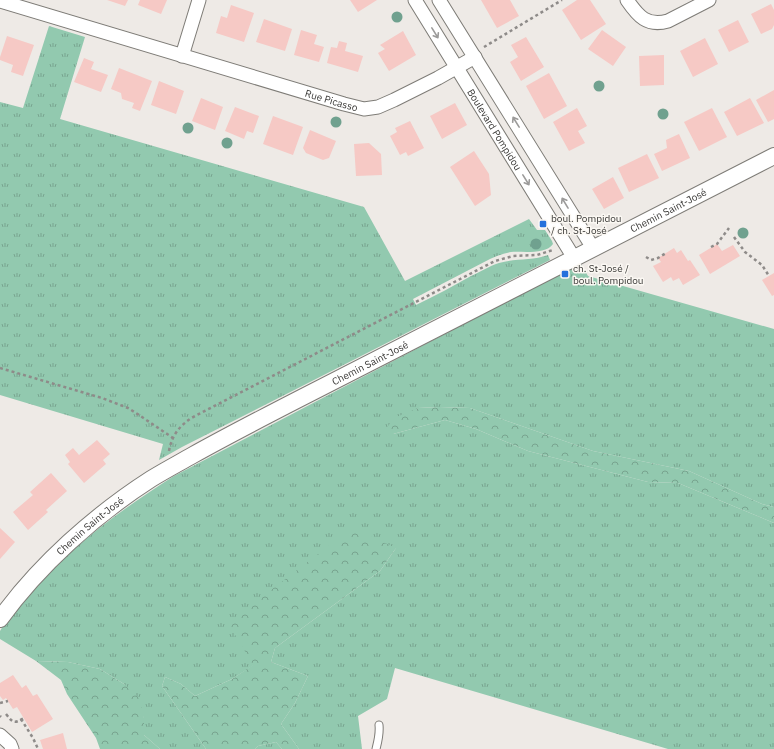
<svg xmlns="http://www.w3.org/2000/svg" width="774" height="749" viewBox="0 0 774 749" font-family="'IBM Plex Sans',sans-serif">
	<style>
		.grass { fill: url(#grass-tufts) }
		.forest { fill: url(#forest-crowns) }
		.building { fill: #f6c9c5 }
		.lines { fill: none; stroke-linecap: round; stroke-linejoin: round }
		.service-casing { stroke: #7e7c77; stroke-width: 9 }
		.minor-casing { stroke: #7e7c77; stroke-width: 15 }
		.tertiary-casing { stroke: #7e7c77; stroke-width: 18 }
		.path { stroke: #8e8b89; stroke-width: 2.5; stroke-dasharray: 3 3; stroke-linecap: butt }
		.service { stroke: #fff; stroke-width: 7 }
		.minor { stroke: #fff; stroke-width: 13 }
		.tertiary { stroke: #fff; stroke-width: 16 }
		.tree { fill: #70a18f }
		.oneway { stroke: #9c9b9a }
		.poi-dot { fill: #2571dc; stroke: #fbf8f3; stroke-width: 1.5 }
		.labels { text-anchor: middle; stroke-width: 3; stroke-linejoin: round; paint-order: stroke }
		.street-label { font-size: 10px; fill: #383735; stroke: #fbf8f3 }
		.poi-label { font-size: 10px; fill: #383735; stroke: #fbf8f3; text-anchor: start }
	</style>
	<defs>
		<pattern id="grass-tufts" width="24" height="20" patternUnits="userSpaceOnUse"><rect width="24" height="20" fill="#92c9af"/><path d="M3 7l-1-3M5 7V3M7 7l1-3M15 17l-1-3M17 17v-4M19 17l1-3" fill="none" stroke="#78a48f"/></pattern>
		<pattern id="forest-crowns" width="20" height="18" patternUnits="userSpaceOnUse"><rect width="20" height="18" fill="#92c9af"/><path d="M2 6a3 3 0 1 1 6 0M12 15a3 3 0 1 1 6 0" fill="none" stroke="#78a48f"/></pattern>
	</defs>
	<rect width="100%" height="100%" fill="#eeeae6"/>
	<g class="grass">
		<path d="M49 26 85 37 60 119 364 207 405 281 529 219 537 230H545L552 241 553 244C546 255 522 251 511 252 504 253 497 256 490 259L413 299 416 305C435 296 453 286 471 276 480 272 489 266 499 263 515 258 532 261 548 255L550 260 182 447 159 460 163 444 0 395V102L23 108Z"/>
		<path d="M580 263 588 276 774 329V507L762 504 689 471 593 451 470 408 439 407 418 408 393 434 445 420 476 429 528 451 648 482 678 483 774 523V749H668L395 668 387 699 358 716 362 749H299L281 724 295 703 308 676 271 662 275 648 380 571 396 548 254 665 232 679 195 696 181 684 165 677 162 686 206 749H160L144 735V718L124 684 100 669 68 662 36 661 0 639V631L3 626C24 601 45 576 69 554 101 524 137 500 174 476Z"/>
		<path d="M276 742 282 749H255L258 746Z"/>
	</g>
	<g class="forest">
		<path d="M439 407 470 408 593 451 689 471 762 504 774 507V523L678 483 648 482 528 451 476 429 445 420 393 434 386 429 394 418 418 408Z"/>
		<path d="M352 528 396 548 380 571 275 648 271 662 308 676 295 703 281 724 299 749H282L276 742 258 746 255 749H206L162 686 165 677 181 684 195 696 232 679 253 665 228 623Z"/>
		<path d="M36 661 68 662 100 669 124 684 140 699 144 718V735L160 749H100L96 738 67 694 61 680Z"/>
	</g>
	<g class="building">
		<path d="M107 0H128L125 6Z"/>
		<path d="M140 0H167L161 14 138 5Z"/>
		<path d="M350 0H377L358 12Z"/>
		<path d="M481 0H510L519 16 497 28Z"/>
		<path d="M577 0H590L606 24 581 40 562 10Z"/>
		<path d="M771 4 774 10V25L772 29 761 34 751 14Z"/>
		<path d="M231 5 254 13 244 42 216 33 221 16 227 18Z"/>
		<path d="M264 19 292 29 285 51 256 42Z"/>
		<path d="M738 20 749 42 729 52 718 30Z"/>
		<path d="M301 30 317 35 314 44 324 47 319 62 294 55Z"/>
		<path d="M602 30 626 47 613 66 588 49Z"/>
		<path d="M403 31 416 55 389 71 378 53 385 49 380 45Z"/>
		<path d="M7 36 34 45 23 76 11 72 13 65 0 60V57Z"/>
		<path d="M526 37 544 67 521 81 510 62 518 57 511 45Z"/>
		<path d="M705 38 718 64 693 77 680 51Z"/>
		<path d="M339 41 347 43 345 51 363 56 358 72 327 63 331 47 337 48Z"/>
		<path d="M664 55V85L640 86 639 56Z"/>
		<path d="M84 58 94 62 91 69 108 75 101 92 74 82Z"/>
		<path d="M119 68 152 81 140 111 132 108 134 103 122 99 121 93 111 89Z"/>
		<path d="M549 73 567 106 544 119 526 86Z"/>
		<path d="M159 81 184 91 176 114 151 105Z"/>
		<path d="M774 90V119L768 122 756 100Z"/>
		<path d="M201 98 223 107 215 130 192 121Z"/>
		<path d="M750 98 764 123 737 136 724 112Z"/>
		<path d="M455 103 467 125 442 139 430 116Z"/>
		<path d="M235 107 259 116 253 133 247 131 244 139 225 131Z"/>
		<path d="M577 108 587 126 578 131 585 143 569 151 553 122Z"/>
		<path d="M712 108 727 137 699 151 684 122Z"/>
		<path d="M273 116 303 127 293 155 263 144Z"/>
		<path d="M410 121 424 148 408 156 406 152 400 155 390 136 397 132 395 128Z"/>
		<path d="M310 130 336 141 329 158 323 160 306 153 303 148Z"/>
		<path d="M679 134 690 158 662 171 654 154 667 148 666 140Z"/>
		<path d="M369 143 381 154 382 175 356 176 354 144Z"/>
		<path d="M474 151 489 174 491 195 475 206 450 167Z"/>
		<path d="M647 154 659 178 629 192 618 168Z"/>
		<path d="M613 177 624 198 604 209 592 189Z"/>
		<path d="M717 244 722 251 733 245 740 256 710 274 699 255Z"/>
		<path d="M674 248 677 253 681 250 688 261 690 260 700 275 683 285 679 278 673 281 671 277 663 282 653 266 661 262 658 258Z"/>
		<path d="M774 273V295L772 296 762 280Z"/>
		<path d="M97 440 110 454 103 460 106 464 84 483 68 464 70 462 65 455 73 448 79 455Z"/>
		<path d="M51 473 67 491 46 510 48 512 28 530 13 512 33 495 30 492Z"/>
		<path d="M0 528 15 542 0 559Z"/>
		<path d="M13 675 22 688 26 685 33 696 37 694 53 719 32 732 17 707 13 709 6 698 3 700 0 696V683Z"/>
		<path d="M63 733 67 749H43L40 740Z"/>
	</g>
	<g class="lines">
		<defs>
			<path id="service" d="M376 749C378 741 380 734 379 725"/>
			<g id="minor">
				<path id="s1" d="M415 0 574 258"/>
				<path d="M439 0 593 248"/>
				<path d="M627 0C638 16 647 27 668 21L709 0"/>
				<path id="s2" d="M0 1 344 104 364 109 378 107 394 100 438 78 475 57"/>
				<path d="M182 56 199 0"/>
				<path d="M0 735 10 744 12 749"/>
			</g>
			<g id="tertiary">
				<path id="s3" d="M0 619C39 565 95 515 151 479 164 471 179 463 193 455 227 436 262 418 297 400L774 156"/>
			</g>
		</defs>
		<use href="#service" class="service-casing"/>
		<use href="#minor" class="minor-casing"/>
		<use href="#tertiary" class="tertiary-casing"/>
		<g class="path">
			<path d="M484 47 562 0"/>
			<path d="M734 237 745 252 762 265 769 276"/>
			<path d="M711 247 717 244 729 228"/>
			<path d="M646 257 651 260 658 258 666 253"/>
			<path d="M0 368 102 398 128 408 139 415 173 438"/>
			<path d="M169 451C172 434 181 424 195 416L495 261 513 256 537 255 553 250"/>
			<path d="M0 703 8 701"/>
			<path d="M6 714C13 723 14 724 24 718"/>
			<path d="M0 716 1 717"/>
			<path d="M21 719 33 738 38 749"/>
		</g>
		<use href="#service" class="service"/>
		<use href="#minor" class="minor"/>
		<use href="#tertiary" class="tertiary"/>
	</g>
	<g class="tree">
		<circle cx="397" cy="17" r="5.5"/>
		<circle cx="599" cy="86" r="5.5"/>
		<circle cx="663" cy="114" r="5.5"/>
		<circle cx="336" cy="122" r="5.5"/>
		<circle cx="188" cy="128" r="5.5"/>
		<circle cx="227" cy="143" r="5.5"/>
		<circle cx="743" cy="233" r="5.5"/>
		<circle cx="536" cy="244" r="5.5"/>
	</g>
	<defs><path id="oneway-shaft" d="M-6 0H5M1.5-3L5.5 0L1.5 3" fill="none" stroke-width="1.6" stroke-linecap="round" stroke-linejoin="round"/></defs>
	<g class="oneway">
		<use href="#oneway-shaft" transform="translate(435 33) rotate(58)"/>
		<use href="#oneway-shaft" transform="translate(516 122) rotate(-122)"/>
		<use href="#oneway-shaft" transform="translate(526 180) rotate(58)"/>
		<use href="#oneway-shaft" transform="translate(565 203) rotate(-121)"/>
	</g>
	<g class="poi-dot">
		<rect x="539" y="220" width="8" height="8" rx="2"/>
		<rect x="561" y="270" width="8" height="8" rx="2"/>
	</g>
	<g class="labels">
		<g class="street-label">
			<text dy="4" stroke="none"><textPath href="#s2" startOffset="346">Rue Picasso</textPath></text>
			<text dy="4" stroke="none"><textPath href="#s1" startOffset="152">Boulevard Pompidou</textPath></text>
			<text dy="4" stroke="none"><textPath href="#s3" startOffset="790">Chemin Saint-José</textPath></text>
			<text dy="4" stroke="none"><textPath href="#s3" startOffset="455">Chemin Saint-José</textPath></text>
			<text dy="4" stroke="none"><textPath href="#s3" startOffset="130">Chemin Saint-José</textPath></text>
		</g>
		<g class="poi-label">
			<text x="551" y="222">boul. Pompidou<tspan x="551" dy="12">/ ch. St-José</tspan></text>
			<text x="573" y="272">ch. St-José /<tspan x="573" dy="12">boul. Pompidou</tspan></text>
		</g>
	</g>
</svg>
